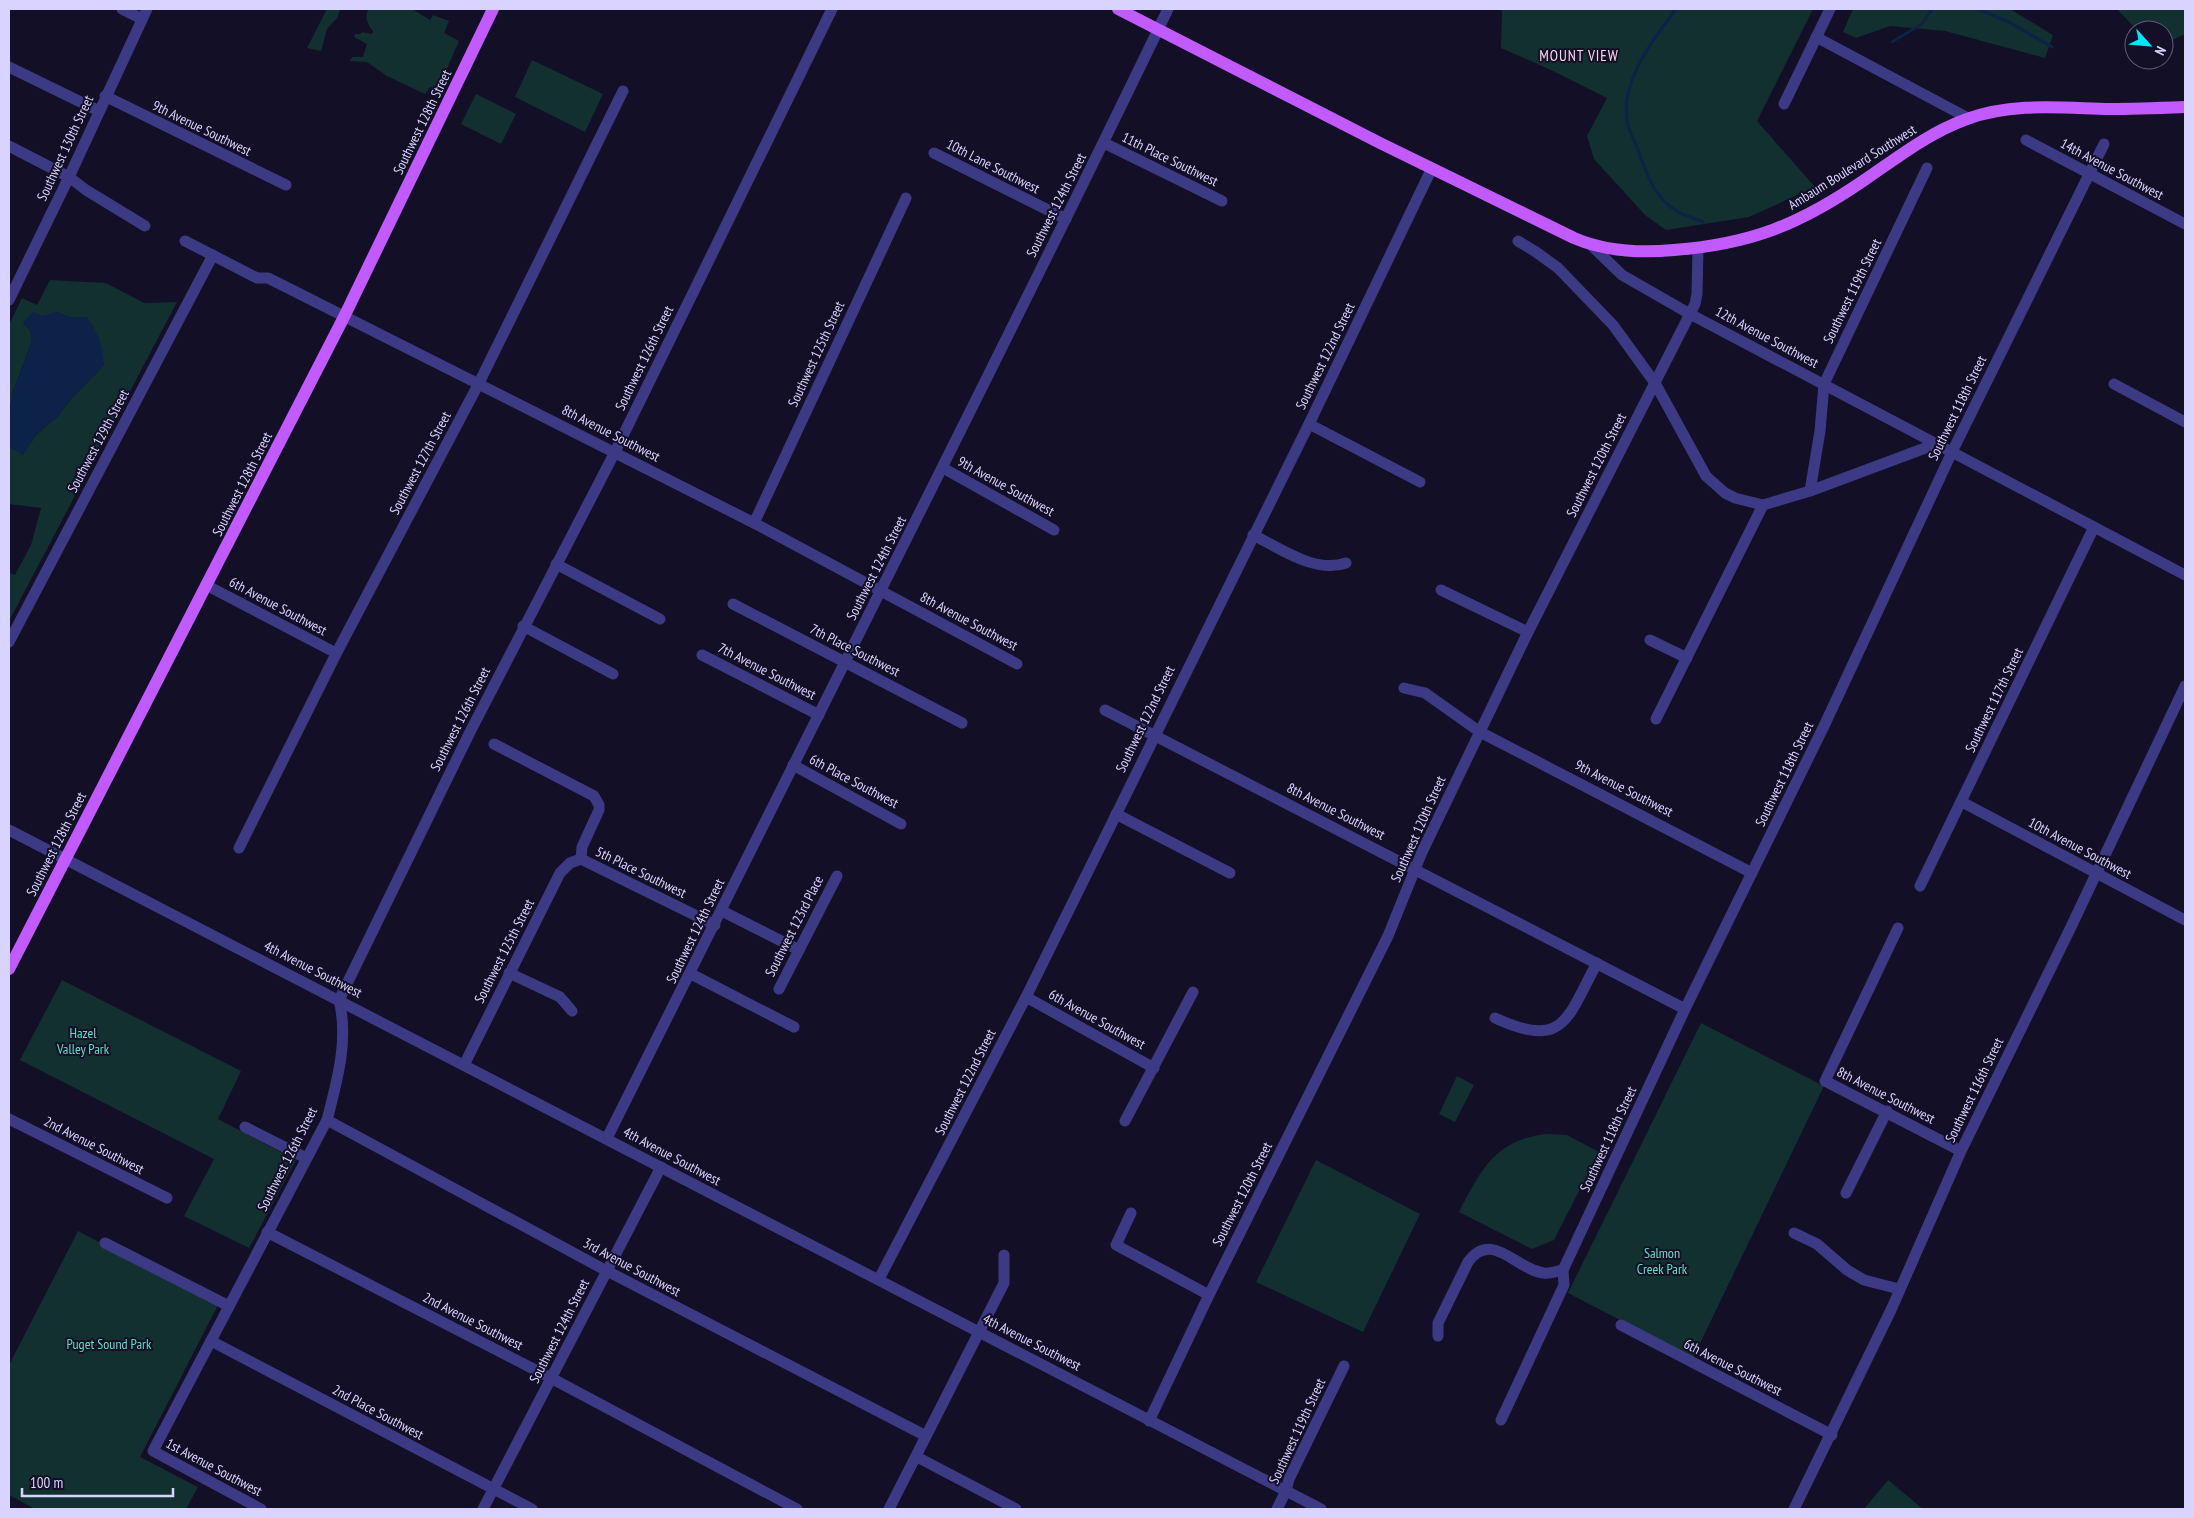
<svg xmlns="http://www.w3.org/2000/svg" width="2194" height="1518" viewBox="0 0 2194 1518" font-family="'PT Sans Narrow',sans-serif">
	<style>
		.green { fill: #12302f }
		.water { fill: #0c2248 }
		.lines { fill: none; stroke-linecap: round; stroke-linejoin: round }
		.stream { stroke: #0c2248; stroke-width: 3 }
		.minor { stroke: #3d3a85; stroke-width: 11 }
		.major { stroke: #c25bff; stroke-width: 12 }
		.labels { text-anchor: middle; stroke-width: 4; stroke-linejoin: round; paint-order: stroke }
		.street-label { font-size: 14px; fill: #d9d4ff; stroke: #130f26 }
		.park-label { font-size: 14px; fill: #5fe0c0; stroke: #130f26 }
		.neighbourhood-label { font-size: 15px; letter-spacing: 1px; fill: #ffd6f0; stroke: #130f26 }
	</style>
	<rect width="100%" height="100%" fill="#130f26"/>
	<g class="green">
		<path d="M327 9 340 10 337 18 327 29 321 51 307 48Z"/>
		<path d="M368 9H412L430 20 433 15 449 21 444 33 459 41 438 89 430 87 425 94 387 76 367 62 350 61 352 57H363L367 44 354 37 355 34H360L362 32 372 34 373 31C367 24 365 18 368 9Z"/>
		<path d="M1502 9H1813L1757 121 1815 187 1749 217 1666 230 1645 215 1594 159 1587 136 1607 98 1551 70 1501 48Z"/>
		<path d="M1853 9H2010L2053 35 2045 58 1945 31 1890 26 1856 38 1843 32Z"/>
		<path d="M2117 9H2185V34L2164 44V30H2137Z"/>
		<path d="M532 60 603 94 585 132 515 97Z"/>
		<path d="M476 94 516 114 501 144 461 124Z"/>
		<path d="M50 280 106 283 144 303 177 302 9 621V573L15 575 31 545 41 508 9 504V447L23 454 37 434 58 416 70 400 104 365 87 317H68L58 312 23 323 30 330 32 341 13 391 9 416V325L22 298 37 305Z"/>
		<path d="M62 980 241 1071 218 1119 296 1160 249 1248 184 1216 214 1159 20 1060Z"/>
		<path d="M1701 1023 1824 1086 1693 1358 1568 1293Z"/>
		<path d="M1457 1076 1474 1085 1455 1122 1439 1114Z"/>
		<path d="M1546 1134 1567 1135 1599 1152 1554 1240 1532 1249 1459 1212C1481 1170 1495 1140 1546 1134Z"/>
		<path d="M1316 1160 1420 1214 1363 1332 1256 1282Z"/>
		<path d="M78 1231 218 1305 140 1457 198 1487 186 1509H35L9 1495V1365Z"/>
		<path d="M1888 1480 1923 1509H1864Z"/>
	</g>
	<path class="water" d="M33 312 42 316 58 312 68 317H87C98 332 103 346 104 365L70 400 58 416 37 434 23 455 9 447V416L13 391 32 341 30 330 23 322Z"/>
	<g class="lines">
		<g class="stream">
			<path d="M1676 9C1653 40 1621 80 1627 121 1629 132 1636 143 1639 153 1649 179 1654 197 1678 212 1685 216 1695 218 1703 222"/>
			<path d="M1978 9 2009 22 2052 47"/>
			<path d="M1892 42 1922 24 1932 9"/>
		</g>
		<g class="minor">
			<path d="M122 9 142 19"/>
			<path d="M1816 37 1968 118"/>
			<path d="M9 67 99 111"/>
			<path d="M105 96 286 185"/>
			<path d="M1784 104 1830 9"/>
			<path d="M2026 140 2185 224"/>
			<path d="M1104 143 1222 201"/>
			<path d="M9 146 69 177 86 190 145 226"/>
			<path d="M934 153 1066 219"/>
			<path d="M185 241 257 278H268L290 289 754 523 1017 664"/>
			<path d="M1518 241 1536 252 1558 268 1613 325 1655 383 1706 476 1725 493 1735 498 1763 505 1810 491 1936 444"/>
			<path d="M1592 246 1622 275 1690 314 2185 575"/>
			<path d="M9 300 69 177 147 9"/>
			<path d="M2114 384 2185 422"/>
			<path d="M1309 424 1420 482"/>
			<path d="M943 468 1054 530"/>
			<path d="M1810 491 1820 431 1824 384 1927 168"/>
			<path d="M754 523 906 198"/>
			<path d="M1253 535C1280 548 1315 574 1346 563"/>
			<path d="M556 564 660 619"/>
			<path d="M206 585 336 653"/>
			<path d="M1441 590 1528 632"/>
			<path d="M733 604 962 723"/>
			<path d="M523 626 613 674"/>
			<path d="M1650 640 1687 658"/>
			<path d="M9 642 213 255"/>
			<path d="M702 655 819 715"/>
			<path d="M1404 688 1425 693 1480 732 1752 873"/>
			<path d="M1105 710 1685 1009"/>
			<path d="M1656 719 1763 505"/>
			<path d="M494 744 594 796 599 805V810L582 847 581 859"/>
			<path d="M793 765 901 824"/>
			<path d="M1962 802 2185 920"/>
			<path d="M1116 814 1230 873"/>
			<path d="M9 830 1321 1509"/>
			<path d="M239 848 337 652 479 383 623 91"/>
			<path d="M581 859 715 925"/>
			<path d="M1920 886 2094 527"/>
			<path d="M722 911 799 950"/>
			<path d="M1898 928 1825 1081 1961 1151"/>
			<path d="M509 973 560 997 572 1011"/>
			<path d="M691 974 794 1027"/>
			<path d="M779 989 837 876"/>
			<path d="M1026 997 1154 1068"/>
			<path d="M1495 1018C1565 1050 1567 1018 1597 963"/>
			<path d="M464 1065 560 873 570 863 581 859"/>
			<path d="M9 1119 167 1198"/>
			<path d="M327 1120 607 1271 926 1436"/>
			<path d="M1125 1121 1193 992"/>
			<path d="M245 1127 306 1158"/>
			<path d="M607 1138C687 980 765 821 845 662 953 445 1063 228 1168 9"/>
			<path d="M1846 1193 1887 1111"/>
			<path d="M1131 1213 1116 1245 1209 1295"/>
			<path d="M267 1232 551 1378 797 1509"/>
			<path d="M1794 1233 1817 1244 1847 1270 1864 1280 1899 1289"/>
			<path d="M105 1243 229 1306"/>
			<path d="M879 1279 1026 997 1309 424 1432 168"/>
			<path d="M1621 1325 1832 1435"/>
			<path d="M1438 1336V1323L1468 1262C1492 1229 1516 1270 1544 1273 1550 1274 1557 1271 1563 1270"/>
			<path d="M211 1341 532 1509"/>
			<path d="M1501 1420 1564 1285 1563 1270 1685 1009 1824 726 1952 452 2104 144"/>
			<path d="M1149 1421 1209 1295 1388 936 1422 852 1528 632 1695 304 1697 294 1698 248"/>
			<path d="M917 1457 1016 1509"/>
			<path d="M261 1509 153 1451 327 1120C337 1081 349 1040 339 1000L470 732 615 452 832 9"/>
			<path d="M483 1509 661 1167"/>
			<path d="M889 1509 1004 1283V1255"/>
			<path d="M1277 1509 1286 1491 1289 1479 1344 1366"/>
			<path d="M1794 1509 1891 1310 1961 1151 2070 929 2185 686"/>
		</g>
		<g class="major">
			<path d="M1118 9 1380 143 1574 238C1604 251 1642 253 1674 250 1752 244 1800 224 1863 181 1897 158 1928 133 1967 119 2013 102 2062 108 2110 109 2135 109 2160 108 2185 107"/>
			<path d="M9 969 344 317 493 9"/>
		</g>
	</g>
	<g class="labels">
		<g class="street-label">
			<text transform="translate(422 122) rotate(-64)" y="5">Southwest 128th Street</text>
			<text transform="translate(202 128) rotate(26)" y="5">9th Avenue Southwest</text>
			<text transform="translate(65 148) rotate(-65)" y="5">Southwest 130th Street</text>
			<text transform="translate(1170 159) rotate(26)" y="5">11th Place Southwest</text>
			<text transform="translate(993 166) rotate(27)" y="5">10th Lane Southwest</text>
			<text transform="translate(1852 167) rotate(-32)" y="5">Ambaum Boulevard Southwest</text>
			<text transform="translate(2112 169) rotate(28)" y="5">14th Avenue Southwest</text>
			<text transform="translate(1056 205) rotate(-63)" y="5">Southwest 124th Street</text>
			<text transform="translate(1852 291) rotate(-64)" y="5">Southwest 119th Street</text>
			<text transform="translate(1767 337) rotate(28)" y="5">12th Avenue Southwest</text>
			<text transform="translate(816 354) rotate(-65)" y="5">Southwest 125th Street</text>
			<text transform="translate(1325 356) rotate(-64)" y="5">Southwest 122nd Street</text>
			<text transform="translate(644 358) rotate(-64)" y="5">Southwest 126th Street</text>
			<text transform="translate(1957 408) rotate(-64)" y="5">Southwest 118th Street</text>
			<text transform="translate(611 433) rotate(27)" y="5">8th Avenue Southwest</text>
			<text transform="translate(98 441) rotate(-62)" y="5">Southwest 129th Street</text>
			<text transform="translate(420 463) rotate(-62)" y="5">Southwest 127th Street</text>
			<text transform="translate(1596 465) rotate(-63)" y="5">Southwest 120th Street</text>
			<text transform="translate(242 484) rotate(-63)" y="5">Southwest 128th Street</text>
			<text transform="translate(1006 486) rotate(29)" y="5">9th Avenue Southwest</text>
			<text transform="translate(876 568) rotate(-63)" y="5">Southwest 124th Street</text>
			<text transform="translate(278 606) rotate(28)" y="5">6th Avenue Southwest</text>
			<text transform="translate(969 621) rotate(28)" y="5">8th Avenue Southwest</text>
			<text transform="translate(855 650) rotate(27)" y="5">7th Place Southwest</text>
			<text transform="translate(767 671) rotate(27)" y="5">7th Avenue Southwest</text>
			<text transform="translate(1994 700) rotate(-64)" y="5">Southwest 117th Street</text>
			<text transform="translate(460 719) rotate(-63)" y="5">Southwest 126th Street</text>
			<text transform="translate(1145 719) rotate(-64)" y="5">Southwest 122nd Street</text>
			<text transform="translate(1784 774) rotate(-64)" y="5">Southwest 118th Street</text>
			<text transform="translate(854 781) rotate(28)" y="5">6th Place Southwest</text>
			<text transform="translate(1624 788) rotate(27)" y="5">9th Avenue Southwest</text>
			<text transform="translate(1336 811) rotate(27)" y="5">8th Avenue Southwest</text>
			<text transform="translate(1418 829) rotate(-66)" y="5">Southwest 120th Street</text>
			<text transform="translate(56 844) rotate(-63)" y="5">Southwest 128th Street</text>
			<text transform="translate(2080 848) rotate(28)" y="5">10th Avenue Southwest</text>
			<text transform="translate(641 872) rotate(26)" y="5">5th Place Southwest</text>
			<text transform="translate(794 926) rotate(-63)" y="5">Southwest 123rd Place</text>
			<text transform="translate(695 931) rotate(-64)" y="5">Southwest 124th Street</text>
			<text transform="translate(504 951) rotate(-63)" y="5">Southwest 125th Street</text>
			<text transform="translate(313 969) rotate(27)" y="5">4th Avenue Southwest</text>
			<text transform="translate(1097 1019) rotate(29)" y="5">6th Avenue Southwest</text>
			<text transform="translate(965 1082) rotate(-63)" y="5">Southwest 122nd Street</text>
			<text transform="translate(1974 1090) rotate(-64)" y="5">Southwest 116th Street</text>
			<text transform="translate(1886 1095) rotate(27)" y="5">8th Avenue Southwest</text>
			<text transform="translate(1608 1139) rotate(-65)" y="5">Southwest 118th Street</text>
			<text transform="translate(94 1145) rotate(27)" y="5">2nd Avenue Southwest</text>
			<text transform="translate(672 1156) rotate(28)" y="5">4th Avenue Southwest</text>
			<text transform="translate(287 1159) rotate(-63)" y="5">Southwest 126th Street</text>
			<text transform="translate(1242 1194) rotate(-63)" y="5">Southwest 120th Street</text>
			<text transform="translate(632 1267) rotate(28)" y="5">3rd Avenue Southwest</text>
			<text transform="translate(473 1321) rotate(27)" y="5">2nd Avenue Southwest</text>
			<text transform="translate(559 1331) rotate(-63)" y="5">Southwest 124th Street</text>
			<text transform="translate(1032 1342) rotate(27)" y="5">4th Avenue Southwest</text>
			<text transform="translate(1733 1367) rotate(27)" y="5">6th Avenue Southwest</text>
			<text transform="translate(378 1412) rotate(28)" y="5">2nd Place Southwest</text>
			<text transform="translate(1297 1431) rotate(-65)" y="5">Southwest 119th Street</text>
			<text transform="translate(214 1467) rotate(28)" y="5">1st Avenue Southwest</text>
		</g>
		<g class="park-label">
			<text x="83" y="1038">Hazel<tspan x="83" dy="16">Valley Park</tspan></text>
			<text x="1662" y="1258">Salmon<tspan x="1662" dy="16">Creek Park</tspan></text>
			<text x="109" y="1349">Puget Sound Park</text>
		</g>
		<g class="neighbourhood-label">
			<text x="1579" y="61">MOUNT VIEW</text>
		</g>
	</g>
	<rect width="2194" height="1518" fill="none" stroke="#d9d4ff" stroke-width="20"/>
	<g transform="translate(2149 45) rotate(117)"><circle r="24" fill="#130f26" stroke="#625e7d"/>
	<path d="M0-4L9 19L0 12L-9 19Z" fill="#00e5ff"/>
	<text y="-8" font-size="14" font-weight="bold" text-anchor="middle" fill="#d9d4ff">N</text>
	</g>
	<path d="M22 1488v8h151v-8" fill="none" stroke="#d9d4ff" stroke-width="2.5"/>
	<text x="30" y="1488" font-size="15" fill="#d9d4ff" stroke="#130f26" stroke-width="4" paint-order="stroke">100 m</text>
</svg>
